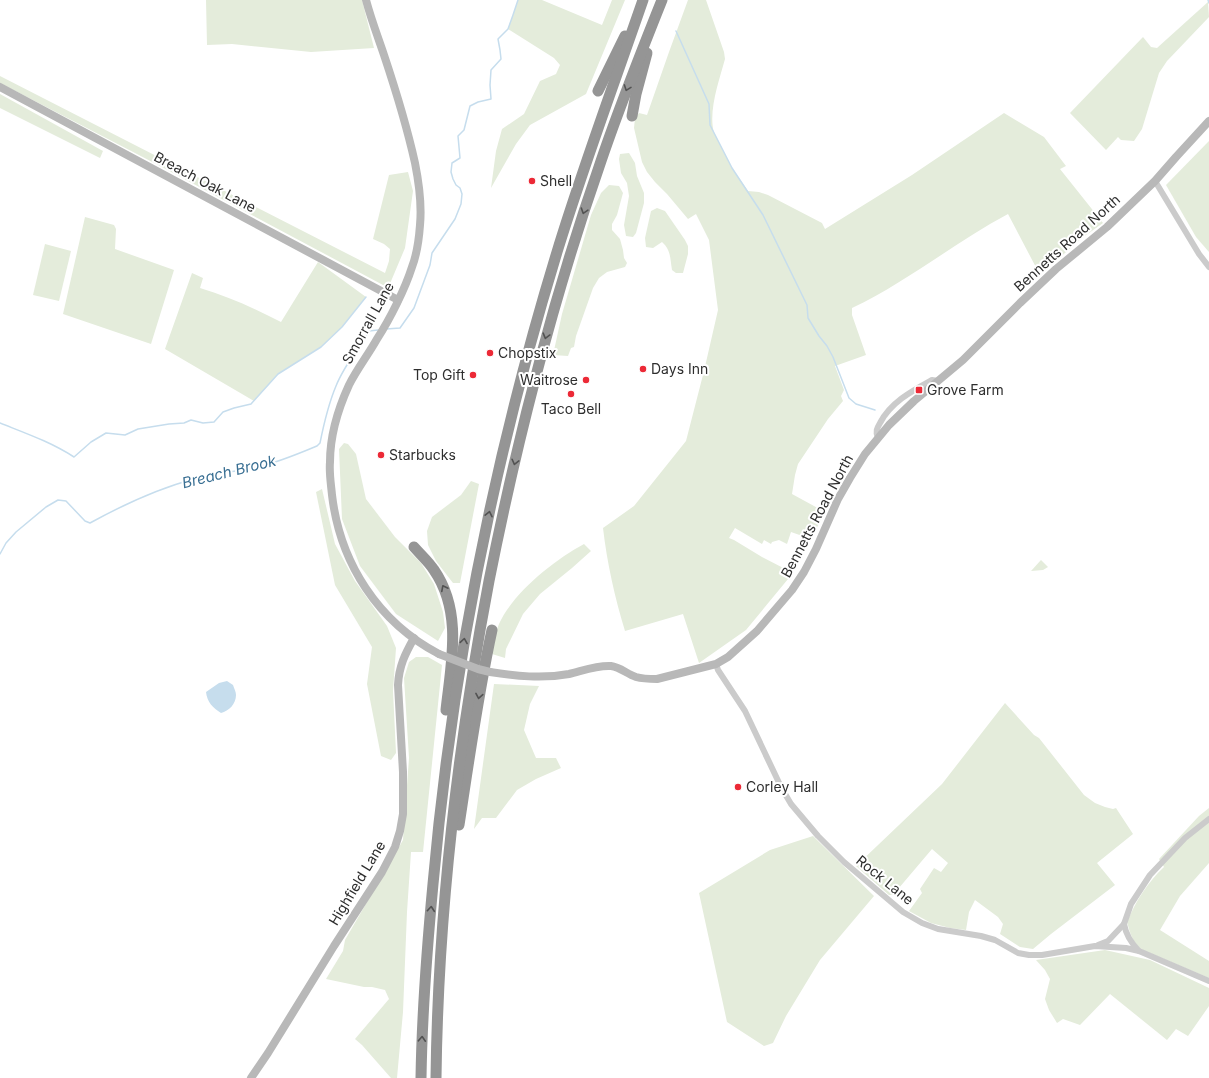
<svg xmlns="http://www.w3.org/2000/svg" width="1209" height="1078" viewBox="0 0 1209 1078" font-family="Inter,sans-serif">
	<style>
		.green { fill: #e4ecdb }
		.water { fill: #c6dded }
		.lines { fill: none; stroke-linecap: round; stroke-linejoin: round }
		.stream { stroke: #c6dded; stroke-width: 1.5 }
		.street { stroke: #cbcbcb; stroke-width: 6 }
		.secondary { stroke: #b8b8b8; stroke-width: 8 }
		.highway { stroke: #959595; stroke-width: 11 }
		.secondary-bridge { stroke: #b8b8b8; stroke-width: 8 }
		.oneway { stroke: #525252 }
		.poi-dot { fill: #ec2936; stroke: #fff; stroke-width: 1.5 }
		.labels { text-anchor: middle; stroke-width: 4; stroke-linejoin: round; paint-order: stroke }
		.poi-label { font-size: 14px; fill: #2e2e2e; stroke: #fff; text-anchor: start }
		.street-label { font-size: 14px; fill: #2e2e2e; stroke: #fff }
		.water-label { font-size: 15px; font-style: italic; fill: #396f93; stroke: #fff }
	</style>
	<rect width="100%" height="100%" fill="#fff"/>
	<g class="green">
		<path d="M206 0H362L374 48 311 52 232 44 207 45Z"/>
		<path d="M518 0H542L602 25 612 0H625L586 94 530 125 516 144 491 188 496 151 502 129 524 114 540 81 556 74 560 65 554 58 508 29 513 15Z"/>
		<path d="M688 0H706L724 52 725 59C719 81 708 111 714 133L732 168 748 191 759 192 768 195 822 223 825 229 912 175 1004 113 1044 137 1066 166 1060 169 1103 223 1082 238 1040 275 1008 214C954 243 907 282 852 308V315L866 355 835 366 844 390 841 396 843 401 828 419 798 464 795 475 792 494 825 512 811 539 791 532 787 544 779 540 772 542 771 544 764 540 762 544 735 528 729 538 734 540 762 557 793 573 746 630 699 663 683 614 625 631C615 598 607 563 603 528L634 506 686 441 704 371 718 310 709 240 696 214 688 219 667 194 655 182 647 172 642 162 634 128 635 118 639 113 647 115 669 52Z"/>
		<path d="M1208 2 1209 17 1167 61 1159 73 1142 129 1134 141 1121 140 1118 137 1106 150 1070 113 1143 37 1151 47 1157 48Z"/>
		<path d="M0 76 385 273 389 261 390 249 384 244 373 239 389 175 408 172 413 191 405 248 389 286 383 285 160 166 0 83Z"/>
		<path d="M0 94 103 151 100 158 0 108Z"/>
		<path d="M1209 141V252L1196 237 1166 185Z"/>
		<path d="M629 153 635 163 637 176 644 193V203L636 233 633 237 626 236 624 225 629 196 627 183 621 173 619 159 620 154Z"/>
		<path d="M609 185 619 186 623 193 617 215 612 224V230L620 239 623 250 624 258 627 263 625 267 607 272 599 278 593 288 576 336 574 347 571 348 568 356 553 355 562 314 591 215 601 193Z"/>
		<path d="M657 208 665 211 685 240 688 246V254L683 273H676L672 270C670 258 671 250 662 242L653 248 646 247 645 238 651 211Z"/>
		<path d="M85 217 114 225 116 229 115 249 174 270 151 344 63 314Z"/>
		<path d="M45 244 71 251 59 301 33 295Z"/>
		<path d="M318 262 366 297 341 328 321 347 278 374 254 401 165 349 192 273 203 278 200 288C229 297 254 308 281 322Z"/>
		<path d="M344 443 348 444 356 454 366 499 395 537 421 563 434 584 443 612 445 628 438 641 396 614 360 566 342 519 339 449Z"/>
		<path d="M471 481 479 484 460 583H453L436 561 428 545 427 531 432 517 461 495Z"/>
		<path d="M322 489 335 544 355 581 387 626 396 648 393 691 396 753 391 760 381 756 367 684 372 647 335 585 316 492Z"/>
		<path d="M584 544 591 551 572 568 540 594 523 614 506 649 505 658 492 654C494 645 495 633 499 624 513 593 554 560 584 544Z"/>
		<path d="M1041 560 1048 567 1043 570 1031 571Z"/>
		<path d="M416 657H428L442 665 423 852H411L407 912 403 1012 397 1078H391L362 1045 355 1039 389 999 385 990 372 987H364L326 979 343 951 345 940 403 840 409 758 404 678 409 662Z"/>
		<path d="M494 684 539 686 530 704 524 730 536 758H556L561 768 536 779 517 790 496 818H482L474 829Z"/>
		<path d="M1005 703 1034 735 1039 738 1084 795 1095 803 1105 807 1113 809 1116 808 1133 834 1097 863 1115 885 1051 934 1033 949 1020 947 1000 934 1003 924 998 917 975 900 969 912 966 930 950 928 931 923 909 911 922 893 920 889 934 868 941 872 948 863 932 849 893 895H889L856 866 942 784Z"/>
		<path d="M1209 808V863L1180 896 1160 930 1209 961V978L1143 950C1133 944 1130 933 1127 922 1136 901 1147 883 1164 867L1159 859 1199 816Z"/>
		<path d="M813 836 874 896 820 960 786 1016 773 1043 764 1046 727 1022 699 893 770 850Z"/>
		<path d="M1105 950 1150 960 1209 988V1006L1188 1036 1176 1029 1167 1040 1110 994 1080 1025 1063 1019 1057 1023 1049 1010 1045 999 1050 979 1045 970 1036 960Z"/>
	</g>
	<path class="water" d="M227 681 233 685C234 688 236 692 236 695 236 704 229 711 221 713 213 708 207 702 206 692L219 683Z"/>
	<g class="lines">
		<g class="stream">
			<path d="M1208 0 1209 3"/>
			<path d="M676 31 709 104 710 125 732 168 763 215 807 305 808 318 819 336 827 346 833 357 849 398 856 404 875 410"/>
			<path d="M386 329 400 328 414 308 430 265 432 253 455 219 461 204 462 194 460 188 456 185 453 179 451 172 452 163 460 158 458 136 464 130 470 106 478 102 491 99 490 85 491 70 501 59 500 50 498 39 508 29 513 15 518 0"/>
			<path d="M0 423C25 433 51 442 74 457L91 442 106 433 125 435 138 429 169 424 184 423 191 420 203 423 214 422 223 412 234 408 251 404 278 374 321 347 342 327 366 297"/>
			<path d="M0 554 6 543 16 532 46 507 58 500 66 501 85 521 90 523C121 506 160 488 194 479 214 473 236 472 257 467 277 463 298 454 317 446L320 443C324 423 328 405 336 386 344 366 358 349 369 331L378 330"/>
		</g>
		<g class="street">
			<path d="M1155 181 1199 254 1209 267"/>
			<path d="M878 438C875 432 877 428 880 423 891 402 912 391 932 380L938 381"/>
			<path d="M716 664 718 670 745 711 781 787 791 804 818 836 844 862 903 912 922 923 938 929 981 936 995 940 1018 953 1029 955H1042L1095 946 1126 948 1139 951 1209 981"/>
			<path d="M1124 924C1126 935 1131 943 1139 951"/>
			<path d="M1098 945 1108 941 1124 924 1131 904 1150 875 1185 838 1209 819"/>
		</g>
		<g class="secondary">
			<path d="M366 0C371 19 378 37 384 55 396 91 407 127 415 163 419 183 422 204 420 225 419 239 417 254 412 267 405 289 390 319 377 339 368 355 357 369 349 385 338 409 330 436 330 462 329 473 331 484 332 495 340 563 378 622 439 654"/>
			<path d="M0 87 398 300"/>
			<path d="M490 672C516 676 542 679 569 674 582 671 597 665 611 666 620 667 627 674 636 677 643 679 650 679 657 679L716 664 728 657 757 631 792 590 804 572 816 549 838 499 850 478 865 454 889 425 914 401 963 360 1020 303 1056 269 1107 227 1155 181 1176 157 1209 121"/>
			<path d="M251 1078 268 1053 334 946 382 872 395 847 400 831 403 814V772L398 685C399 666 405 654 414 638"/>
		</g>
		<g class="highway">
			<path d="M598 91 625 36"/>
			<path d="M632 116 636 94 647 53"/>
			<path d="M414 547C421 555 429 562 434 570 463 612 451 664 446 710"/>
			<path d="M459 825C469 760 478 694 492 630"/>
			<path d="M421 1078C422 1013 427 948 433 884 452 670 494 458 557 252 583 167 614 84 643 0"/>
			<path d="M436 1078C438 911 458 744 489 581 517 440 552 302 599 167 618 110 640 55 662 0"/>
		</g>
		<path class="secondary-bridge" d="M439 654 478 669 490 672"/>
	</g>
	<defs><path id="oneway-chevron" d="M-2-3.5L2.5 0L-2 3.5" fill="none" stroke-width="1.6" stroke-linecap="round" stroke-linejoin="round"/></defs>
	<g class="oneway">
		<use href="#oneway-chevron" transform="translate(627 88) rotate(110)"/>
		<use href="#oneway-chevron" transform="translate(584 211) rotate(108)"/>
		<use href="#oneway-chevron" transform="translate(546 336) rotate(105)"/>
		<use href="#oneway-chevron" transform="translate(515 462) rotate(104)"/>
		<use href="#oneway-chevron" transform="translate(489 514) rotate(-78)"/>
		<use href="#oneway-chevron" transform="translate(444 588) rotate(-117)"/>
		<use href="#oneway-chevron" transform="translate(464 641) rotate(-81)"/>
		<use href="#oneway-chevron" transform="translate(479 696) rotate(100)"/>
		<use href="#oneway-chevron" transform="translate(431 909) rotate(-85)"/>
		<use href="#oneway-chevron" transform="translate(422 1039) rotate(-87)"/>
	</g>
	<g class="poi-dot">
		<circle cx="532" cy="181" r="4"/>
		<circle cx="490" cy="353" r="4"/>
		<circle cx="643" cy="369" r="4"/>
		<circle cx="473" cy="375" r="4"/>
		<circle cx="586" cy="380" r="4"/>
		<rect x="915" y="386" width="8" height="8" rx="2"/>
		<circle cx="571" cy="394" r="4"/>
		<circle cx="381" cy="455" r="4"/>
		<circle cx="738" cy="787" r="4"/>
	</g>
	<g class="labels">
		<g class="poi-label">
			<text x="540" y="186">Shell</text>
			<text x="498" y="358">Chopstix</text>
			<text x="651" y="374">Days Inn</text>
			<text x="465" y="380" text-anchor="end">Top Gift</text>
			<text x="578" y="385" text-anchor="end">Waitrose</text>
			<text x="927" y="395">Grove Farm</text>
			<text x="571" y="414" text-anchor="middle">Taco Bell</text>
			<text x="389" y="460">Starbucks</text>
			<text x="746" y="792">Corley Hall</text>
		</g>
		<g class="street-label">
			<text transform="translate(205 182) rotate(28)" y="5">Breach Oak Lane</text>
			<text transform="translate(1067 243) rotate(-42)" y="5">Bennetts Road North</text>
			<text transform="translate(368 323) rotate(-61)" y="5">Smorrall Lane</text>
			<text transform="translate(817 516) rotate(-62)" y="5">Bennetts Road North</text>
			<text transform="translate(885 880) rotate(39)" y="5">Rock Lane</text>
			<text transform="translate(357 883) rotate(-59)" y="5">Highfield Lane</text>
		</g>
		<g class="water-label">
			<text transform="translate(229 472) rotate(-14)" y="5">Breach Brook</text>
		</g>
	</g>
</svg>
